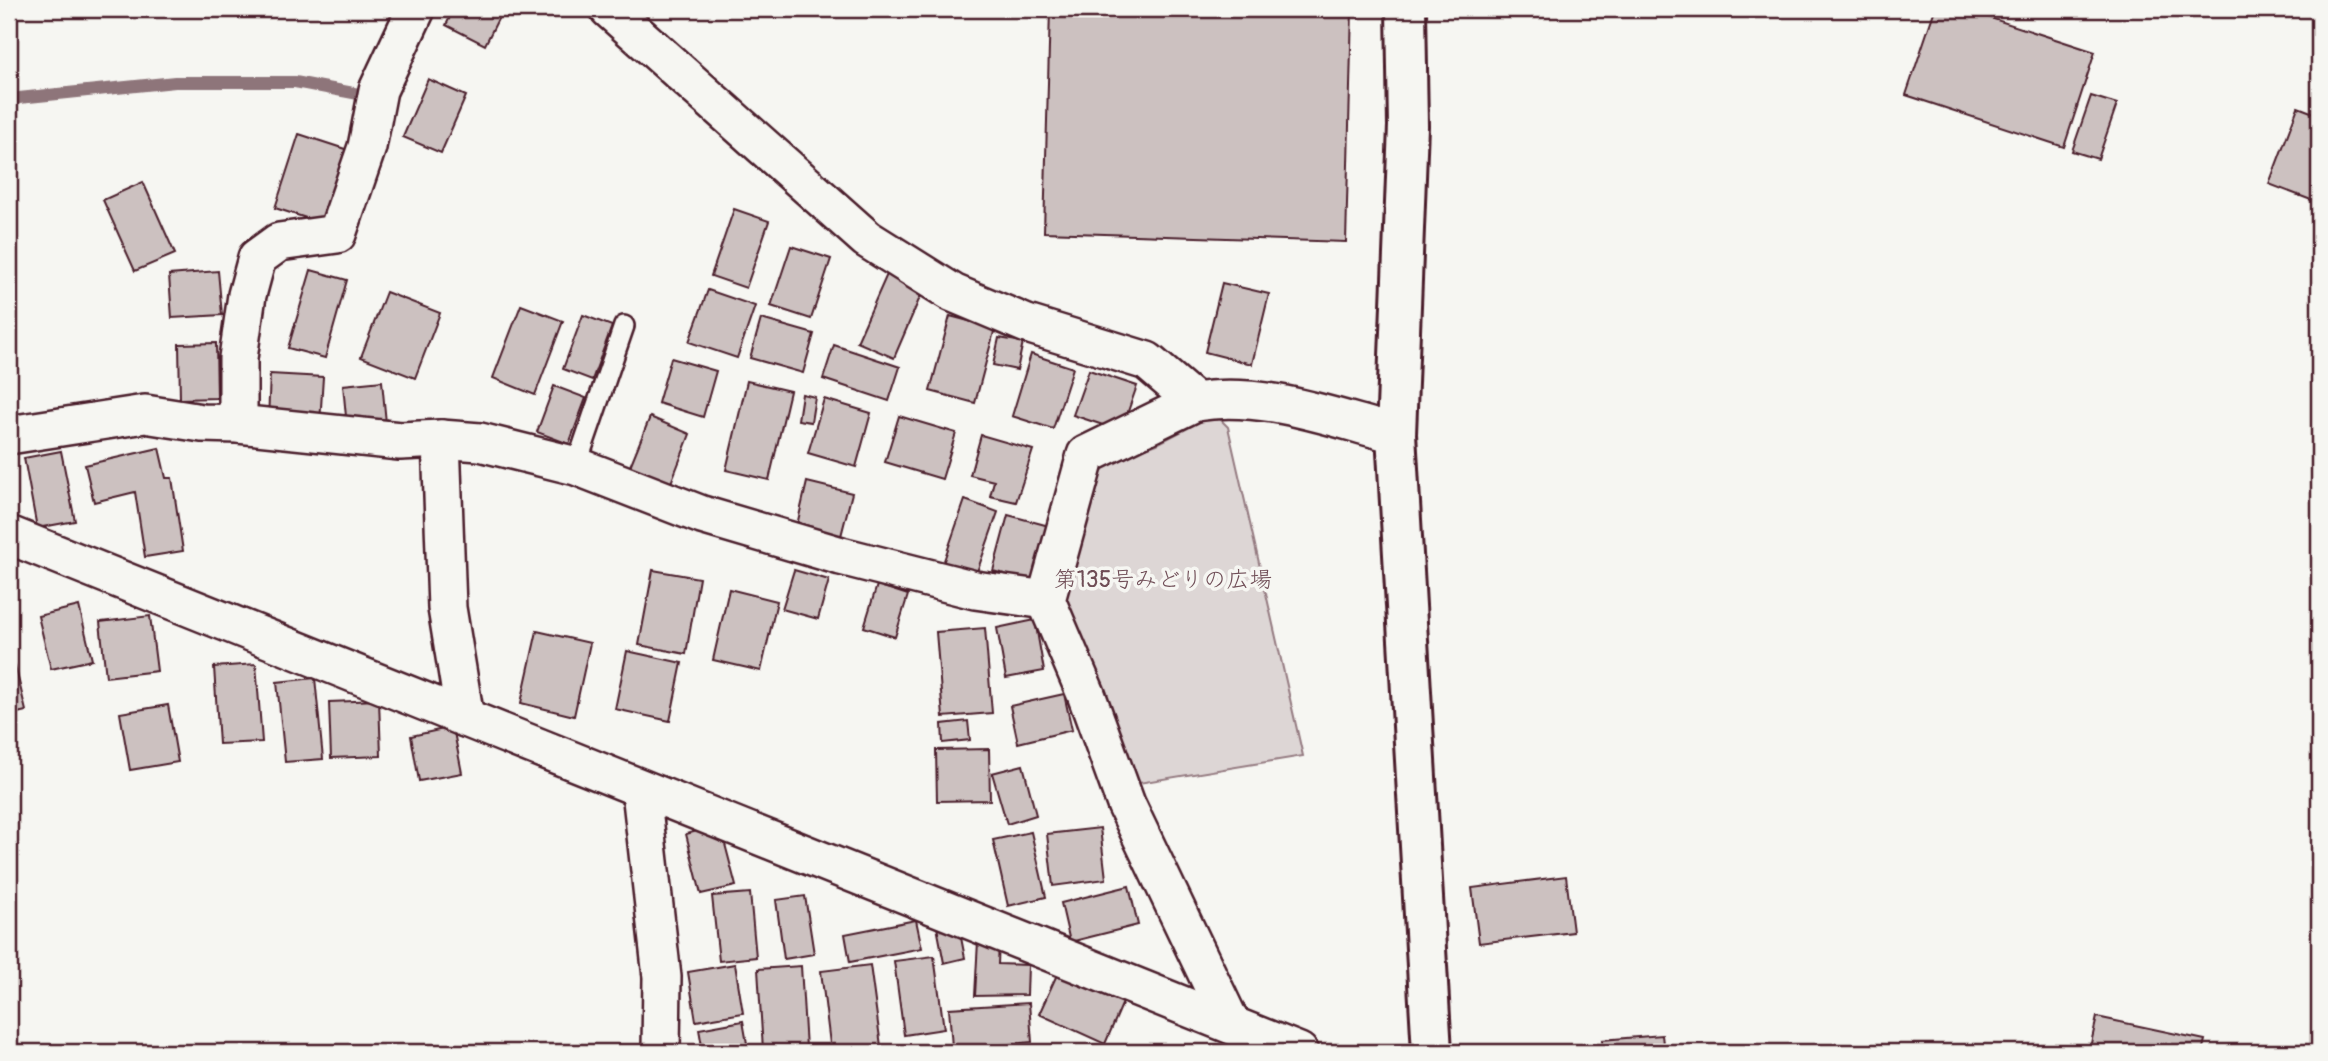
<svg xmlns="http://www.w3.org/2000/svg" width="2328" height="1061" viewBox="0 0 2328 1061" font-family="Pangolin,'Klee One',sans-serif">
	<style>
		.green { fill: #ddd6d5; stroke: #947a80; stroke-width: 2 }
		.lines { fill: none; stroke-linecap: round; stroke-linejoin: round }
		.stream { stroke: #8e747a; stroke-width: 12 }
		.building { fill: #ccc1c0; stroke: #4a1f2b; stroke-width: 2 }
		.service-casing { stroke: #4a1f2b; stroke-width: 24 }
		.minor-casing { stroke: #4a1f2b; stroke-width: 42 }
		.tertiary-casing { stroke: #4a1f2b; stroke-width: 44 }
		.service { stroke: #f6f6f2; stroke-width: 19 }
		.minor { stroke: #f6f6f2; stroke-width: 37 }
		.tertiary { stroke: #f6f6f2; stroke-width: 38 }
		.labels { text-anchor: middle; stroke-width: 7; stroke-linejoin: round; paint-order: stroke }
		.park-label { font-size: 23px; fill: #6f4d56; stroke: #f6f6f2 }
	</style>
	<rect width="100%" height="100%" fill="#f6f6f2"/>
	<filter id="ink" filterUnits="userSpaceOnUse"><feTurbulence type="fractalNoise" baseFrequency=".0143" numOctaves="2"/><feDisplacementMap in="SourceGraphic" scale="14" xChannelSelector="R" yChannelSelector="G"/><feConvolveMatrix kernelMatrix="1 2 1 2 8 2 1 2 1" color-interpolation-filters="sRGB"/></filter>
	<g filter="url(#ink)">
		<path class="green" d="M1215 414 1228 427 1303 756 1133 784 1068 607 1062 582 1097 465 1157 444Z"/>
		<g class="lines">
			<path class="stream" d="M9 99 175 82H295L364 95"/>
		</g>
		<g class="building">
			<path d="M454 9H503L485 45 446 25Z"/>
			<path d="M1050 9H1352L1346 242 1044 232Z"/>
			<path d="M1935 9H1963L2095 52 2064 147 1906 95Z"/>
			<path d="M428 79 466 96 441 153 403 137Z"/>
			<path d="M2091 96 2117 104 2098 159 2072 151Z"/>
			<path d="M2298 107 2319 115V203L2269 184Z"/>
			<path d="M299 134 351 151 328 225 275 208Z"/>
			<path d="M143 182 175 254 135 271 103 200Z"/>
			<path d="M734 209 769 221 746 288 711 276Z"/>
			<path d="M791 246 831 259 811 319 771 306Z"/>
			<path d="M311 270 347 280 325 358 288 348Z"/>
			<path d="M218 271 222 315 172 318 169 275Z"/>
			<path d="M888 272 924 288 894 358 857 342Z"/>
			<path d="M1222 283 1269 294 1252 364 1205 352Z"/>
			<path d="M708 290 755 306 737 358 689 342Z"/>
			<path d="M386 292 440 313 415 378 361 357Z"/>
			<path d="M521 305 563 321 535 395 493 378Z"/>
			<path d="M583 315 612 326 592 380 563 369Z"/>
			<path d="M950 316 995 328 975 403 930 391Z"/>
			<path d="M761 319 814 334 803 373 750 358Z"/>
			<path d="M999 338 1023 342 1017 370 993 365Z"/>
			<path d="M216 343 217 398 180 399 179 344Z"/>
			<path d="M834 345 900 367 889 401 823 379Z"/>
			<path d="M1031 354 1073 368 1053 429 1012 416Z"/>
			<path d="M671 358 716 371 703 417 658 403Z"/>
			<path d="M1089 370 1137 386 1121 431 1073 415Z"/>
			<path d="M270 374 323 377 320 423 268 420Z"/>
			<path d="M382 381 386 423 347 427 343 385Z"/>
			<path d="M747 381 790 391 769 480 726 470Z"/>
			<path d="M554 386 586 398 569 444 537 432Z"/>
			<path d="M802 394 815 397 811 422 798 420Z"/>
			<path d="M824 399 871 413 856 467 808 453Z"/>
			<path d="M899 416 956 433 942 479 885 462Z"/>
			<path d="M650 417 690 434 667 493 626 476Z"/>
			<path d="M981 435 1033 450 1016 502 990 496 994 481 970 475Z"/>
			<path d="M159 448 166 478H172L183 551 145 557 135 492 94 502 85 465Z"/>
			<path d="M61 451 75 521 37 528 24 458Z"/>
			<path d="M807 482 852 493 841 536 797 525Z"/>
			<path d="M965 500 998 512 973 583 940 572Z"/>
			<path d="M1008 515 1049 526 1034 582 993 571Z"/>
			<path d="M653 570 699 578 686 654 639 645Z"/>
			<path d="M794 570 829 580 818 619 782 609Z"/>
			<path d="M877 585 908 595 895 637 864 627Z"/>
			<path d="M729 589 777 601 761 671 713 660Z"/>
			<path d="M79 606 92 660 51 669 38 616Z"/>
			<path d="M150 616 157 671 106 677 100 622Z"/>
			<path d="M1035 620 1044 671 1006 678 997 628Z"/>
			<path d="M985 628 992 713 943 717 936 632Z"/>
			<path d="M537 631 590 643 574 716 521 703Z"/>
			<path d="M627 651 682 663 670 721 615 709Z"/>
			<path d="M256 664 262 742 219 744 214 667Z"/>
			<path d="M15 665 26 711 9 715V667Z"/>
			<path d="M315 678 323 759 285 762 277 682Z"/>
			<path d="M1064 694 1072 730 1018 743 1010 706Z"/>
			<path d="M379 700 381 756 331 758 329 702Z"/>
			<path d="M168 705 178 762 130 770 120 713Z"/>
			<path d="M968 721 970 740 943 743 942 724Z"/>
			<path d="M453 727 462 773 419 781 411 736Z"/>
			<path d="M989 749 990 800 937 801 936 750Z"/>
			<path d="M1023 765 1036 815 1007 824 992 773Z"/>
			<path d="M720 825 736 886 701 894 686 834Z"/>
			<path d="M1100 828 1106 879 1053 886 1047 834Z"/>
			<path d="M1031 832 1046 897 1008 906 993 840Z"/>
			<path d="M1566 876 1573 932 1479 943 1472 888Z"/>
			<path d="M1129 886 1138 925 1070 942 1061 903Z"/>
			<path d="M750 893 756 957 719 961 712 896Z"/>
			<path d="M805 896 814 954 784 959 776 900Z"/>
			<path d="M916 920 922 948 850 962 845 934Z"/>
			<path d="M958 922 965 958 944 963 937 927Z"/>
			<path d="M978 941 999 942 998 964 1028 965 1027 995 975 996Z"/>
			<path d="M934 956 944 1029 904 1035 894 961Z"/>
			<path d="M735 964 743 1013 696 1021 688 972Z"/>
			<path d="M870 965 881 1046 831 1052 821 971Z"/>
			<path d="M801 966 806 1048 763 1050 758 969Z"/>
			<path d="M1059 970 1124 1000 1105 1044 1039 1014Z"/>
			<path d="M1029 1003 1032 1042 1000 1045 1001 1052H970V1047H952L949 1008Z"/>
			<path d="M2097 1017 2205 1040 2202 1052H2089Z"/>
			<path d="M743 1021 748 1049 703 1052 699 1029Z"/>
			<path d="M1662 1035 1664 1052H1603L1602 1040Z"/>
			<path d="M1942 1047 1943 1052H1880Z"/>
		</g>
		<g class="lines">
			<defs>
				<path id="service" d="M576 466 624 326"/>
				<g id="minor">
					<path d="M609 9 867 239 953 293 1027 324 1147 361 1195 402C1262 390 1332 418 1396 434"/>
					<path d="M1195 402 1086 455 1046 600 1086 694 1126 804 1231 1024"/>
					<path d="M238 424V358L247 295 257 258 279 242 337 234 367 147 378 90 416 9"/>
					<path d="M9 435 145 414 202 423 238 424 400 441 441 439 480 442 576 466 702 515 841 556 975 590 1046 600"/>
					<path d="M441 439 447 608 465 718"/>
					<path d="M9 535 1299 1052"/>
					<path d="M641 791 662 977 661 1052"/>
				</g>
				<path id="tertiary" d="M1406 9 1408 126 1396 434 1432 1052"/>
			</defs>
			<use href="#service" class="service-casing"/>
			<use href="#minor" class="minor-casing"/>
			<use href="#tertiary" class="tertiary-casing"/>
			<use href="#service" class="service"/>
			<use href="#minor" class="minor"/>
			<use href="#tertiary" class="tertiary"/>
		</g>
	</g>
	<g class="labels">
		<g class="park-label">
			<text x="1163" y="587">第135号みどりの広場</text>
		</g>
	</g>
	<rect width="2328" height="1061" fill="none" stroke="#f6f6f2" stroke-width="35"/>
	<rect x="18" y="18" width="2293" height="1026" fill="none" stroke="#4a1f2b" stroke-width="2.5" filter="url(#ink)"/>
</svg>
